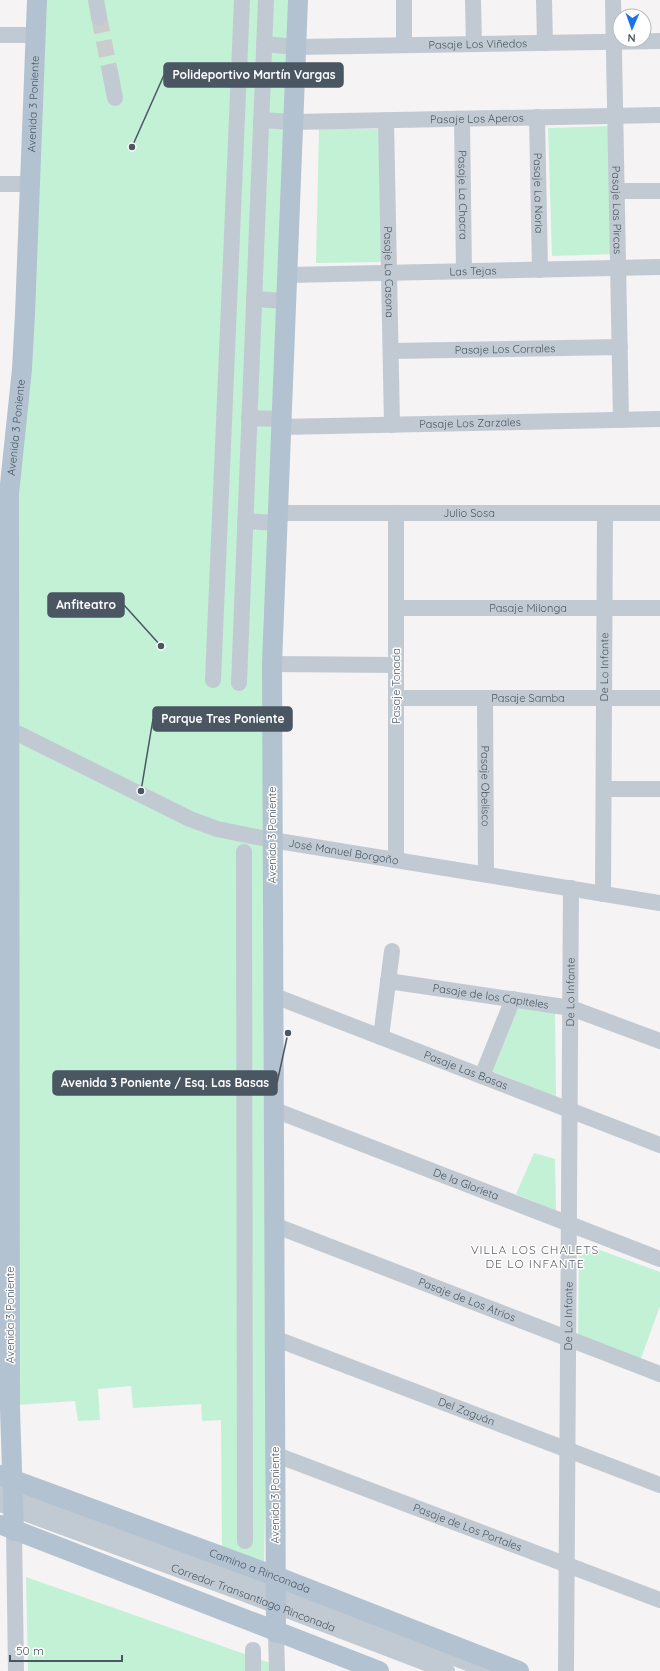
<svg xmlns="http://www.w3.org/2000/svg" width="660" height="1671" viewBox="0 0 660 1671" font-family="Quicksand,sans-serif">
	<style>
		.green { fill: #c3f1d5 }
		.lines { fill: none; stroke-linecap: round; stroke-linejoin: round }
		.minor-tunnel { stroke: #caccce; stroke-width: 16; stroke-dasharray: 16 8; stroke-linecap: butt }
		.minor { stroke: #c1cad2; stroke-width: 16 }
		.major { stroke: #b3c2d1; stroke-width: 20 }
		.labels { text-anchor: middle; stroke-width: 3; stroke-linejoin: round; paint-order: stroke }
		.street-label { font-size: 11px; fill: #4a5661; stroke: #fff }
		.neighbourhood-label { font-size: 12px; letter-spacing: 1px; fill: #5f6368; stroke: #fff }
		.leader { fill: none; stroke: #4a5661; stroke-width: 1.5 }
		.callout-dot { fill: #4a5661; stroke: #fff; stroke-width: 1.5 }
		.callout { fill: #4a5661; stroke: #4a5661; stroke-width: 1.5 }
		.callout-label { font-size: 12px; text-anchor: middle; font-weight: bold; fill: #fff }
	</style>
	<rect width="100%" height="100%" fill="#f5f3f3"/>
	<g class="green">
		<path d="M44 0H294L289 123 264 1562 222 1548 221 1420 202 1421 201 1404 133 1408 131 1386 98 1389 100 1420 78 1421 75 1401 17 1405 19 496Z"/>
		<path d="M611 126 614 254 552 256 548 128Z"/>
		<path d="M319 129H380L381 262 316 263Z"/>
		<path d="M515 1006 555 1010 556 1097 492 1071Z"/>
		<path d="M534 1153 555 1159 556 1211 516 1194Z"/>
		<path d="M597 1249 660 1272V1306L640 1361 578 1339 579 1255Z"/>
		<path d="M26 1577 270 1663V1671H28Z"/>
	</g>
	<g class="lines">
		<path class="minor-tunnel" d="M99 17 110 72"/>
		<g class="minor">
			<path d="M96 0 99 17"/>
			<path d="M404 0V45"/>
			<path d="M473 0 474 44"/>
			<path d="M544 0 545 43"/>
			<path id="s1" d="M613 0 621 420"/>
			<path d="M0 35H35"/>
			<path id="s2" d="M264 44 296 47 660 41"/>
			<path d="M110 72 115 98"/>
			<path id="s3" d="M537 117 540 270"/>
			<path id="s4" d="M462 119 464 271"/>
			<path id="s5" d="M261 120 293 122 660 115"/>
			<path id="s6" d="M386 120 392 425"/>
			<path d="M0 184H29"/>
			<path d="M617 191H660"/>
			<path id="s7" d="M287 275 660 267"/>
			<path d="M254 299 286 301"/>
			<path id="s8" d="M391 351 620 347"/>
			<path d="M249 418 281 419"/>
			<path id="s9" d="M281 427 660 419"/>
			<path id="s10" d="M277 513H660"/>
			<path d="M396 513V860"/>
			<path d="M245 521 277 523"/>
			<path id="s11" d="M396 608H660"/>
			<path d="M272 664 396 665"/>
			<path d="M213 680 242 0"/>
			<path d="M239 683 266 0"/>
			<path id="s12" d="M396 698H660"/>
			<path id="s13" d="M485 698 486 874"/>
			<path id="s14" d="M0 730H9L21 735 190 819 217 829 272 840 660 903"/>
			<path d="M604 789H660"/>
			<path d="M244 852 245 1541"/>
			<path id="s15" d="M603 894 605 513"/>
			<path id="s16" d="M388 981 571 1008 660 1041"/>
			<path id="s17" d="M272 995 660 1145"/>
			<path d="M381 1037 392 951"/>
			<path d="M482 1076 513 999"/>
			<path id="s18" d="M272 1109 660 1259"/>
			<path id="s19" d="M274 1225 660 1374"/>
			<path id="s20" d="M274 1338 660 1485"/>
			<path id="s21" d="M274 1454 660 1600"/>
			<path d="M0 1491 275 1590 489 1671"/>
			<path id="s22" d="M0 1504 245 1594 447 1671"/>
			<path d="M14 1531 16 1671"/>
			<path d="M276 1633 277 1671"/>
			<path d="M253 1671V1650"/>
			<path id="s23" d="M566 1671 571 888"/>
		</g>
		<g class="major">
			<path id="s24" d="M0 1475 275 1576 519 1671"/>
			<path d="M2 1525 379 1671"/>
			<path id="s25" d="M14 1531 10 1409 9 494 22 369 25 314 37 0"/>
			<path d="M276 1633 272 664 298 0"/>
		</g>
	</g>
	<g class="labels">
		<g class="street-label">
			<text dy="4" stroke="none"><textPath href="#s2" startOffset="214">Pasaje Los Viñedos</textPath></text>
			<text dy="4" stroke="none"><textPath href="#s25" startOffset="1428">Avenida 3 Poniente</textPath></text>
			<text dy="4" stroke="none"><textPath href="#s5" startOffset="216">Pasaje Los Aperos</textPath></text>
			<text dy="4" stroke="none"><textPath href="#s3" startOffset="76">Pasaje La Noria</textPath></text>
			<text dy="4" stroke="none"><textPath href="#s4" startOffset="76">Pasaje La Chacra</textPath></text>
			<text dy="4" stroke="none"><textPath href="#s1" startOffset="210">Pasaje Las Pircas</textPath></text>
			<text dy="4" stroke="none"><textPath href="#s7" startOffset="186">Las Tejas</textPath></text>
			<text dy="4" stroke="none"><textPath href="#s6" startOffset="152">Pasaje La Casona</textPath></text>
			<text dy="4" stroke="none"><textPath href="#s8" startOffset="114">Pasaje Los Corrales</textPath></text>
			<text dy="4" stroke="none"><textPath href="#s9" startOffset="189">Pasaje Los Zarzales</textPath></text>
			<text dy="4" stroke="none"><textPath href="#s25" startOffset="1104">Avenida 3 Poniente</textPath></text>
			<text dy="4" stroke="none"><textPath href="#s10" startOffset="192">Julio Sosa</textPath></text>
			<text dy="4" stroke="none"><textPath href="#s11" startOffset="132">Pasaje Milonga</textPath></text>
			<text dy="4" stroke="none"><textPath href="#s15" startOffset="227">De Lo Infante</textPath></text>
			<text transform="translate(396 686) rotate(-90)" y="4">Pasaje Tonada</text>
			<text dy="4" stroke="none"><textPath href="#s12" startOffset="132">Pasaje Samba</textPath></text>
			<text dy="4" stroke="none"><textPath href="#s13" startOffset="88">Pasaje Obelisco</textPath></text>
			<text transform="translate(272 835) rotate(-90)" y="4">Avenida 3 Poniente</text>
			<text dy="4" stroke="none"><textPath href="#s14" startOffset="368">José Manuel Borgoño</textPath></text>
			<text dy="4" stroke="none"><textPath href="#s23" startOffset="679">De Lo Infante</textPath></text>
			<text dy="4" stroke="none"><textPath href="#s16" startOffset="104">Pasaje de los Capiteles</textPath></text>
			<text dy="4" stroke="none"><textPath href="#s17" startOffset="208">Pasaje Las Basas</textPath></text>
			<text dy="4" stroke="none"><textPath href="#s18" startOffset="208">De la Glorieta</textPath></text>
			<text dy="4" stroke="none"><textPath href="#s19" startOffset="207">Pasaje de Los Atrios</textPath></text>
			<text transform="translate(10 1315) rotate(-90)" y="4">Avenida 3 Poniente</text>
			<text dy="4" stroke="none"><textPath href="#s23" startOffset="355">De Lo Infante</textPath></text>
			<text dy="4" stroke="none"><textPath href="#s20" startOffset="206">Del Zaguán</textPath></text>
			<text transform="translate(275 1495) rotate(-90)" y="4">Avenida 3 Poniente</text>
			<text dy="4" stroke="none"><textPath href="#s21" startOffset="207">Pasaje de Los Portales</textPath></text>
			<text dy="4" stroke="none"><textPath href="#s24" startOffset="277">Camino a Rinconada</textPath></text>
			<text dy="4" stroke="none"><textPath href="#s22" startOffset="270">Corredor Transantiago Rinconada</textPath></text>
		</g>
		<g class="neighbourhood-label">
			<text x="535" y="1254">VILLA LOS CHALETS<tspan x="535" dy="14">DE LO INFANTE</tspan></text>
		</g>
	</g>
	<path class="leader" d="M132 147L164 75M161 646L124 605M141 791L153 719M288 1033L277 1083"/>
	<g class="callout-dot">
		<circle cx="132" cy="147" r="4"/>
		<circle cx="161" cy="646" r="4"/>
		<circle cx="141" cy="791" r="4"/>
		<circle cx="288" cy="1033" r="4"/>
	</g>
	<g class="callout">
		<rect x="164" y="63" width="179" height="24" rx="4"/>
		<rect x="48" y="593" width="76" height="24" rx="4"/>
		<rect x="153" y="707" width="139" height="24" rx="4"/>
		<rect x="53" y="1071" width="224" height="24" rx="4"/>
	</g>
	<g class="callout-label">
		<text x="254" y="79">Polideportivo Martín Vargas</text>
		<text x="86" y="609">Anfiteatro</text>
		<text x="223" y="723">Parque Tres Poniente</text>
		<text x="165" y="1087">Avenida 3 Poniente / Esq. Las Basas</text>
	</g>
	<g transform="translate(632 28) rotate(182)"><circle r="19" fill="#ffffff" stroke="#b7bbc0"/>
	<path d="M0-3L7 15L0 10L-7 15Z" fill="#1a73e8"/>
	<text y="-6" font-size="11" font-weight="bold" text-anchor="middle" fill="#4a5661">N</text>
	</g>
	<path d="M10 1655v6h112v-6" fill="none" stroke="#4a5661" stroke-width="2"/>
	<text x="16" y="1655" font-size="12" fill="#4a5661" stroke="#ffffff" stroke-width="3" paint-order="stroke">50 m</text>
</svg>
